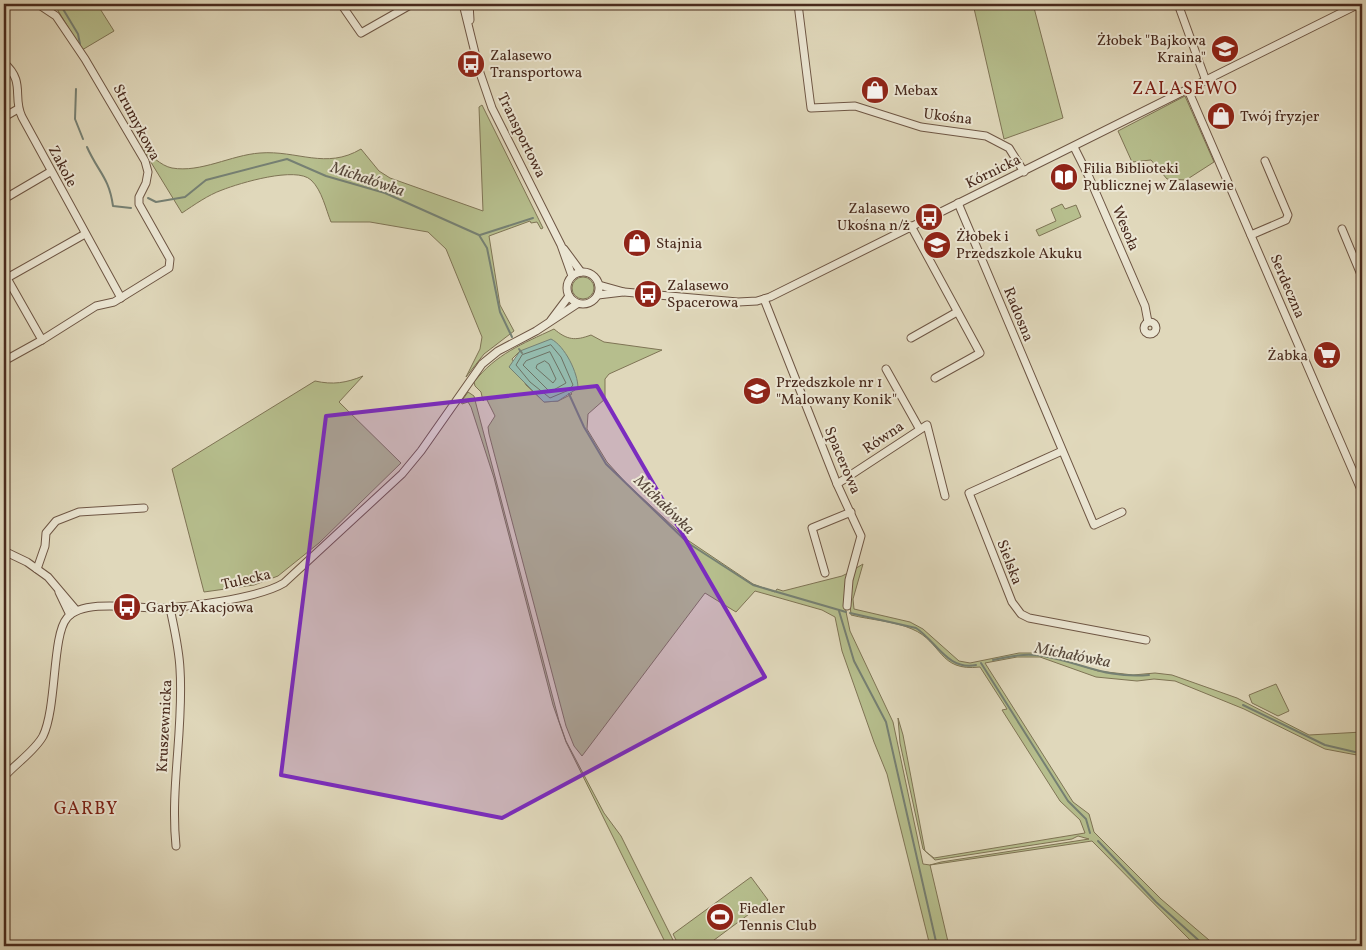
<svg xmlns="http://www.w3.org/2000/svg" width="1366" height="950" viewBox="0 0 1366 950" font-family="Vollkorn,serif">
	<style>
		.green { fill: #b6be8d; stroke: #7f7455; fill-rule: evenodd }
		.water { fill: #94baac; stroke: #768073 }
		.lines { fill: none; stroke-linecap: round; stroke-linejoin: round }
		.shore { stroke: #6e7264; stroke-width: 1 }
		.stream { stroke: #768073; stroke-width: 2 }
		.minor-casing { stroke: #6e5644; stroke-width: 9 }
		.minor { stroke: #ebe6d3; stroke-width: 7 }
		.marked { fill: #7b2cbf; fill-opacity: 0.2; stroke: #7b2cbf; stroke-width: 4; stroke-linejoin: round }
		.labels { text-anchor: middle; stroke-width: 4; stroke-linejoin: round; paint-order: stroke }
		.poi-label { font-size: 15px; fill: #482a1d; stroke: #ebe6d3; text-anchor: start }
		.street-label { font-size: 15px; fill: #482a1d; stroke: #ebe6d3 }
		.water-label { font-size: 16px; font-style: italic; fill: #57473a; stroke: #ebe6d3 }
		.quarter-label { font-size: 18px; letter-spacing: 1px; fill: #7a1f14; stroke: #ebe6d3 }
	</style>
	<rect width="100%" height="100%" fill="#e0d8bb"/>
	<filter id="stains"><feTurbulence type="fractalNoise" baseFrequency=".004" numOctaves="4"/><feColorMatrix values="0 0 0 0 .2 0 0 0 0 .09 0 0 0 0 .02 0 0 0 .5 -.17"/></filter>
	<radialGradient id="worn" r=".72"><stop offset=".6" stop-color="#630" stop-opacity="0"/><stop offset="1" stop-color="#630" stop-opacity=".3"/></radialGradient>
	<g class="green">
		<path d="M54 4H97L114 31 82 50Z"/>
		<path d="M973 4H1033L1063 118 1004 139Z"/>
		<path d="M1185 96 1214 162 1186 180 1167 179 1151 160 1132 162 1118 131Z"/>
		<path d="M482 105 543 228 541 229 537 222 531 223 530 221 489 236 500 305 514 331 484 354 466 377 480 349 482 337 446 249 428 232 370 222H331C326 210 322 190 311 180 296 166 240 183 222 190 208 195 194 205 182 213L141 146C149 154 161 166 172 168 201 173 231 155 260 153 297 150 326 170 361 149L379 171 390 178 483 211 479 107Z"/>
		<path d="M1062 204 1065 209 1076 205 1081 217 1039 236 1036 230 1056 221 1051 209Z"/>
		<circle cx="583" cy="288" r="11"/>
		<path d="M554 329C567 340 575 341 591 335L604 342 662 350 609 374 605 379V399L588 414 587 429 607 462 626 483 689 541 753 584 775 592 777 589 783 591 842 576 850 572 845 607 850 631 893 722 923 864 930 865 941 862 1089 839 1078 836 1072 839 935 860 923 849 900 743 898 718 903 735 925 851 934 858 1085 833 1080 820 1060 801 1002 710 1007 709 980 667C938 672 943 642 912 629 894 621 871 620 851 615L849 594 853 570 863 564 853 599 854 609 910 622 923 629 959 661 970 663 1019 653H1041L1098 671 1133 675 1155 673 1172 675 1237 698 1309 735 1362 732V756L1325 749 1244 709 1175 681 1154 679 1137 681 1096 677 1040 657H1017L985 663 1073 802 1089 814 1094 832 1161 899 1216 946H1198L1190 940 1092 841 930 865 949 946H930L887 774 874 742 842 651 835 617 822 610 755 591 736 612 705 593 582 756 574 746 566 726 489 434 488 427 495 416 486 398 483 401 481 392 475 386 474 382C496 354 522 344 554 329ZM520 351 572 394 558 401 544 402 526 385 512 359Z"/>
		<path d="M363 376 339 402 401 463 319 543 278 576 254 585 204 592 172 469 315 381C333 385 346 383 363 376Z"/>
		<path d="M468 392 474 396 476 404 559 721 566 741 604 813 621 836 676 946H667L566 742 553 705 494 478 471 407 468 402 462 404 461 402Z"/>
		<path d="M1276 684 1289 711 1278 716 1252 703 1249 695Z"/>
		<path d="M751 877 768 900 706 946H679L673 934Z"/>
	</g>
	<path class="water" d="M551 339C565 346 578 373 578 388L558 401 544 402 509 367 520 351Z"/>
	<g class="lines">
		<g class="shore">
			<path d="M551 345 561 357 573 385 569 390 550 398 530 382 516 365 522 355Z"/>
			<path d="M550 352 566 383 550 392 523 365 526 361Z"/>
			<path d="M545 361 549 364 556 379 553 383 536 368 537 365Z"/>
		</g>
		<g class="stream">
			<path d="M60 4 78 34 80 44"/>
			<path d="M76 89 75 119 83 139"/>
			<path d="M87 147C98 172 109 177 113 206L131 208"/>
			<path d="M148 198 156 202 185 197 206 180 287 159 326 176 385 193 479 235 487 248 500 312 512 337"/>
			<path d="M480 235 533 218"/>
			<path d="M519 349 522 353"/>
			<path d="M569 394 584 427 606 464 688 543 753 585 846 612"/>
			<path d="M839 611 854 661 886 722 937 946"/>
			<path d="M850 613 916 628C936 641 948 671 976 665"/>
			<path d="M993 660C1010 656 1026 653 1043 656 1083 663 1106 679 1149 675"/>
			<path d="M981 663 1068 801 1086 819 1090 833"/>
			<path d="M1243 705 1325 745 1355 752"/>
			<path d="M1098 841 1156 902 1205 946"/>
		</g>
		<defs>
			<g id="minor">
				<path d="M341 4 361 33 412 4"/>
				<path d="M463 4 480 73 492 108 561 245 572 276"/>
				<path d="M469 4 470 20"/>
				<path d="M798 4 811 108 855 106 921 127 986 136 1009 148 1024 172"/>
				<path d="M1178 4 1206 81"/>
				<path d="M4 63C26 82 12 97 22 117L121 298"/>
				<path d="M1188 90 1362 492"/>
				<path d="M4 117 18 109"/>
				<path d="M1074 147 1089 177 1145 306 1148 322"/>
				<path d="M4 199 50 172"/>
				<path d="M958 203 1094 525 1122 512"/>
				<path d="M911 226 980 353 935 378"/>
				<path d="M1342 229 1362 277"/>
				<path d="M1251 235 1286 220 1288 215 1265 161"/>
				<path d="M564 249 581 272"/>
				<circle cx="583" cy="288" r="16"/>
				<path d="M4 273 42 340"/>
				<path d="M7 278 85 234"/>
				<path d="M599 285 624 292 738 302 757 301 770 297 1359 4"/>
				<path d="M598 295 623 292"/>
				<path d="M764 299 837 484 861 536 849 580 847 606"/>
				<path d="M551 320 569 296"/>
				<circle cx="1150" cy="328" r="6"/>
				<path d="M911 338 957 312"/>
				<path d="M4 361 42 340 96 306 114 302 169 268 170 259 139 204V197L146 183 148 172 145 161 85 59 56 16 38 4"/>
				<path d="M886 369 919 428"/>
				<path d="M1062 451 969 493 1012 602 1021 614 1029 618 1146 640"/>
				<path d="M837 484 927 425 945 496"/>
				<path d="M4 551 27 562 48 577 76 610"/>
				<path d="M37 569 45 546 46 533 56 521 79 512 144 508"/>
				<path d="M825 573 812 528 851 512"/>
				<path d="M59 592 70 615"/>
				<path d="M170 608C174 628 179 648 180 669 184 728 170 787 176 846"/>
				<path d="M4 777C15 764 35 751 43 736 57 707 52 635 67 618 84 597 144 610 170 608 198 605 261 597 284 583L402 474 421 451 482 364 498 351 536 331 577 304"/>
			</g>
		</defs>
		<use href="#minor" class="minor-casing"/>
		<use href="#minor" class="minor"/>
	</g>
	<path class="marked" d="M597 386 765 677 502 818 281 775 326 416Z"/>
	<defs>
		<symbol id="school-disc" viewBox="-11 -11 22 22"><circle r="9.5" fill="#8f2418" stroke="#ebe6d3"/><path d="M0-5L7-2L0 1L-7-2ZM-4 1L0 2.5L4 1V4Q0 6-4 4Z" fill="#fff"/></symbol>
		<symbol id="bus-disc" viewBox="-11 -11 22 22"><circle r="9.5" fill="#8f2418" stroke="#ebe6d3"/><path d="M-5-6H5V4H4V6H2V4H-2V6H-4V4H-5ZM-3.5-4V0h7V-4ZM-3.5 1.2v1.5H-2V1.2ZM2 1.2v1.5H3.5V1.2Z" fill="#fff"/></symbol>
		<symbol id="shop-disc" viewBox="-11 -11 22 22"><circle r="9.5" fill="#8f2418" stroke="#ebe6d3"/><path d="M-5-2.5h2.3a2.7 3.5 0 0 1 5.4 0H5L5.5 6h-11ZM-1.5-2.5h3a1.5 2.3 0 0 0-3 0Z" fill="#fff"/></symbol>
		<symbol id="library-disc" viewBox="-11 -11 22 22"><circle r="9.5" fill="#8f2418" stroke="#ebe6d3"/><path d="M-6-4Q-3-5.5-.7-3.5V5Q-3 3-6 4ZM6-4Q3-5.5 .7-3.5V5Q3 3 6 4Z" fill="#fff"/></symbol>
		<symbol id="supermarket-disc" viewBox="-11 -11 22 22"><circle r="9.5" fill="#8f2418" stroke="#ebe6d3"/><path d="M-6-5.5h2.5l.6 2H6L4.5 2H-2.5L-4.4-4H-6ZM-1.5 3.2a1.3 1.3 0 1 0 .1 0ZM3 3.2a1.3 1.3 0 1 0 .1 0Z" fill="#fff"/></symbol>
		<symbol id="stadium-disc" viewBox="-11 -11 22 22"><circle r="9.5" fill="#8f2418" stroke="#ebe6d3"/><path d="M0-5a6.5 5 0 1 0 0 10a6.5 5 0 1 0 0-10ZM-3.5-1.8h7v3.6h-7Z" fill="#fff"/></symbol>
	</defs>
	<g fill-rule="evenodd">
		<use href="#school-disc" x="1209" y="33" width="32" height="32"/>
		<use href="#bus-disc" x="455" y="48" width="32" height="32"/>
		<use href="#shop-disc" x="859" y="74" width="32" height="32"/>
		<use href="#shop-disc" x="1205" y="100" width="32" height="32"/>
		<use href="#library-disc" x="1048" y="161" width="32" height="32"/>
		<use href="#bus-disc" x="913" y="201" width="32" height="32"/>
		<use href="#shop-disc" x="621" y="227" width="32" height="32"/>
		<use href="#school-disc" x="921" y="229" width="32" height="32"/>
		<use href="#bus-disc" x="632" y="278" width="32" height="32"/>
		<use href="#supermarket-disc" x="1311" y="339" width="32" height="32"/>
		<use href="#school-disc" x="741" y="375" width="32" height="32"/>
		<use href="#bus-disc" x="111" y="591" width="32" height="32"/>
		<use href="#stadium-disc" x="704" y="901" width="32" height="32"/>
	</g>
	<g class="labels">
		<g class="poi-label">
			<text x="1206" y="45" text-anchor="end">Żłobek "Bajkowa<tspan x="1206" dy="17">Kraina"</tspan></text>
			<text x="490" y="60">Zalasewo<tspan x="490" dy="17">Transportowa</tspan></text>
			<text x="894" y="95">Mebax</text>
			<text x="1240" y="121">Twój fryzjer</text>
			<text x="1083" y="173">Filia Biblioteki<tspan x="1083" dy="17">Publicznej w Zalasewie</tspan></text>
			<text x="910" y="213" text-anchor="end">Zalasewo<tspan x="910" dy="17">Ukośna n/ż</tspan></text>
			<text x="956" y="241">Żłobek i<tspan x="956" dy="17">Przedszkole Akuku</tspan></text>
			<text x="656" y="248">Stajnia</text>
			<text x="667" y="290">Zalasewo<tspan x="667" dy="17">Spacerowa</tspan></text>
			<text x="1308" y="360" text-anchor="end">Żabka</text>
			<text x="776" y="387">Przedszkole nr 1<tspan x="776" dy="17">"Malowany Konik"</tspan></text>
			<text x="146" y="612">Garby Akacjowa</text>
			<text x="739" y="913">Fiedler<tspan x="739" dy="17">Tennis Club</tspan></text>
		</g>
		<g class="street-label">
			<text transform="translate(948 116) rotate(7)" y="5">Ukośna</text>
			<text transform="translate(137 122) rotate(62)" y="5">Strumykowa</text>
			<text transform="translate(522 135) rotate(64)" y="5">Transportowa</text>
			<text transform="translate(63 166) rotate(62)" y="5">Zakole</text>
			<text transform="translate(993 171) rotate(-26)" y="5">Kórnicka</text>
			<text transform="translate(1126 228) rotate(67)" y="5">Wesoła</text>
			<text transform="translate(1288 286) rotate(67)" y="5">Serdeczna</text>
			<text transform="translate(1019 314) rotate(68)" y="5">Radosna</text>
			<text transform="translate(883 437) rotate(-34)" y="5">Równa</text>
			<text transform="translate(843 460) rotate(67)" y="5">Spacerowa</text>
			<text transform="translate(1010 562) rotate(69)" y="5">Sielska</text>
			<text transform="translate(246 579) rotate(-13)" y="5">Tulecka</text>
			<text transform="translate(164 726) rotate(-87)" y="5">Kruszewnicka</text>
		</g>
		<g class="water-label">
			<text transform="translate(368 178) rotate(19)" y="6">Michałówka</text>
			<text transform="translate(665 504) rotate(44)" y="6">Michałówka</text>
			<text transform="translate(1073 654) rotate(11)" y="6">Michałówka</text>
		</g>
		<g class="quarter-label">
			<text x="1185" y="94">ZALASEWO</text>
			<text x="86" y="814">GARBY</text>
		</g>
	</g>
	<rect width="1366" height="950" fill="none" stroke="#e0d8bb" stroke-width="20"/>
	<rect x="5" y="5" width="1356" height="940" fill="none" stroke="#482a1d" stroke-width="2.5"/>
	<rect x="10" y="10" width="1346" height="930" fill="none" stroke="#482a1d"/>
	<rect width="100%" height="100%" filter="url(#stains)"/>
	<rect width="100%" height="100%" fill="url(#worn)"/>
</svg>
